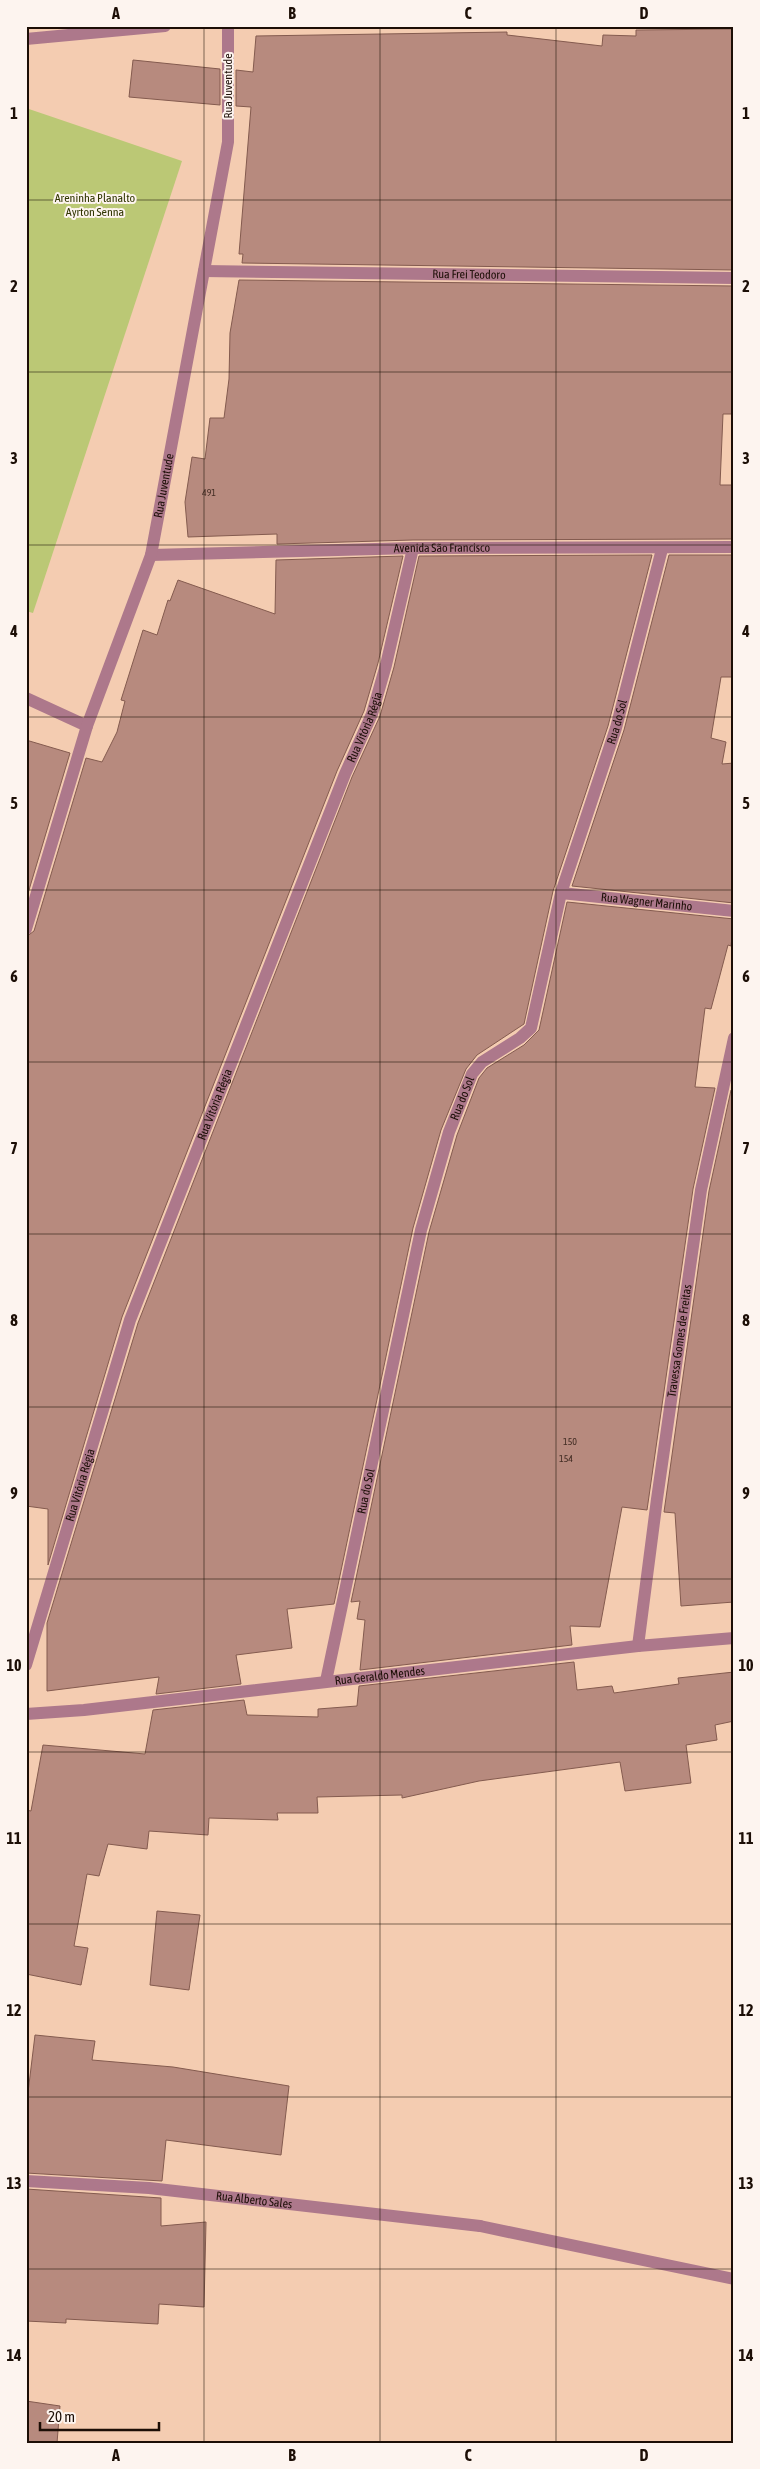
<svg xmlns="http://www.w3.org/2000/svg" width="760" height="2469" viewBox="0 0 760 2469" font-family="'Asap Condensed',sans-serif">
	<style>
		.green { fill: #bbc875 }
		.building { fill: #b78a7e; stroke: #845b4f }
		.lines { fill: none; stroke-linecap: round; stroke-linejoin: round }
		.lane { stroke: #ad788b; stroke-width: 12 }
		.street { stroke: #ad788b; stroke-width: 12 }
		.grid { fill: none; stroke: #1c0e06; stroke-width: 1; stroke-opacity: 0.55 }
		.labels { text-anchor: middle; stroke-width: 4; stroke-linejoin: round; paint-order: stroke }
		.number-label { font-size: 10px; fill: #432d24 }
		.street-label { font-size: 12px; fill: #1c0e06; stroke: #fdf4ef }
		.park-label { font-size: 12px; fill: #2f3500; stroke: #fdf4ef }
		.neatline { fill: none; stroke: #1c0e06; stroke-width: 2 }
		.grid-label { font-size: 16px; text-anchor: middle; font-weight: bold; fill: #1c0e06 }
	</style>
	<rect width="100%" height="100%" fill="#f4ccb1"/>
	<path class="green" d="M26 108 182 161 33 613 26 611Z"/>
	<g class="building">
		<path d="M734 29V270L242 263 243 254H239L251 107 236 106V70L253 72 256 36 507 32V35L602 46 603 35 636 36V30Z"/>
		<path d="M133 60 220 69V105L129 97Z"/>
		<path d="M239 280 734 286V414H723L720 485H734V539L413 540 277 544V534L188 537 185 502 192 457 205 459 210 418H224L229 379 230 333Z"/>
		<path d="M652 555 608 726 553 891 524 1024 477 1055 466 1069 441 1130 413 1228 334 1604 287 1609 292 1648 236 1655 241 1684 156 1694 159 1677 47 1691V1623L138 1323 352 777 380 716 394 667 419 556Z"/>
		<path d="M669 555H734V677H721L711 738 726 742 722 764 734 763V903L572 886 624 730Z"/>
		<path d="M403 556 378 663 364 711 337 771 122 1317 48 1565V1509L26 1506V937L34 931 86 758 102 762 117 732 125 701 121 700 143 630 157 635 168 600 170 601 178 580 275 614 276 560Z"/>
		<path d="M26 740 70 753 26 900Z"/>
		<path d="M567 902 734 919 731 946 728 945 711 1009 705 1008 695 1087 715 1088 693 1189 647 1510 622 1507 600 1627 570 1626 572 1645 360 1670 365 1620 357 1619 360 1601 351 1602 429 1232 457 1135 479 1078 487 1068 524 1045 539 1030Z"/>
		<path d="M731 1090H734V1602L681 1606 675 1513 664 1512 709 1191Z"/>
		<path d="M574 1662 577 1690 612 1686 614 1693 679 1684 678 1678 734 1672V1721L715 1725 717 1740 686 1745 691 1783 625 1791 620 1762 479 1781 402 1798V1795L317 1797 318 1813H277L278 1820 209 1818 208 1835 149 1831 147 1849 108 1844 99 1876 87 1874 74 1946 88 1948 81 1985 26 1974V1810L31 1811 43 1745 145 1754 153 1710 244 1700 247 1715 318 1717V1709L357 1706 359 1686Z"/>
		<path d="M157 1911 200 1915 189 1990 150 1985Z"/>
		<path d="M35 2035 95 2041 92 2060 173 2067 289 2086 281 2155 166 2140 162 2181 26 2173V2109Z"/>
		<path d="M26 2189 161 2198V2226L206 2222 204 2307 159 2304 158 2324 66 2319V2323L26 2321Z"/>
		<path d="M26 2401 60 2406 57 2443H26Z"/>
	</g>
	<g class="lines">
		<path class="lane" d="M480 2226 734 2279"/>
		<g class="street">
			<path d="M26 39 165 26"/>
			<path id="s1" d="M204 271 734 278"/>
			<path id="s2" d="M151 555 413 548 734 547"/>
			<path d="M26 698 87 726"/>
			<path id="s3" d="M561 893 734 911"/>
			<path id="s4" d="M26 929 87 726 151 555 228 142V26"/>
			<path id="s5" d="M638 1646 657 1499 701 1190 734 1038"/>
			<path id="s6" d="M26 1665 130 1320 345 774 372 714 386 665 413 548"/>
			<path id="s7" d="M326 1681 421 1230 449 1132 472 1074 482 1062 520 1038 531 1028 561 893 616 728 662 549"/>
			<path id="s8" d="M26 1714 84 1710 638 1646 734 1638"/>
			<path id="s9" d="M26 2181 149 2188 480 2226"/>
		</g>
	</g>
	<path class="grid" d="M204 26V2443M380 26V2443M556 26V2443M26 200H734M26 372H734M26 545H734M26 717H734M26 890H734M26 1062H734M26 1234H734M26 1407H734M26 1579H734M26 1752H734M26 1924H734M26 2097H734M26 2269H734"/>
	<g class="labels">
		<g class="number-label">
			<text x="209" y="496">491</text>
			<text x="570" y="1445">150</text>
			<text x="566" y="1462">154</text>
		</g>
		<g class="street-label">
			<text transform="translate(228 86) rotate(-90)" y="4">Rua Juventude</text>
			<text dy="4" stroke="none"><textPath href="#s1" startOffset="265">Rua Frei Teodoro</textPath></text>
			<text dy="4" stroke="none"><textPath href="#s4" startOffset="465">Rua Juventude</textPath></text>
			<text dy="4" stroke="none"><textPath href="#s2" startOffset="291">Avenida São Francisco</textPath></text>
			<text dy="4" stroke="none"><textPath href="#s7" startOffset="1019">Rua do Sol</textPath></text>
			<text dy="4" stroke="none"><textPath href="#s6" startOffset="998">Rua Vitória Régia</textPath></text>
			<text dy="4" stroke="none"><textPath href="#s3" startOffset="86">Rua Wagner Marinho</textPath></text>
			<text dy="4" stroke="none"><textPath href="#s7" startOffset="599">Rua do Sol</textPath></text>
			<text dy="4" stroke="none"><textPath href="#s6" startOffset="592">Rua Vitória Régia</textPath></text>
			<text dy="4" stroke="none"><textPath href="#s5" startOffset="308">Travessa Gomes de Freitas</textPath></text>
			<text dy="4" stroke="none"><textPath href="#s6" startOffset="188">Rua Vitória Régia</textPath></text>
			<text dy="4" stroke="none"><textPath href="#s7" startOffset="194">Rua do Sol</textPath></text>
			<text dy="4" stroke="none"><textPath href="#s8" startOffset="356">Rua Geraldo Mendes</textPath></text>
			<text dy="4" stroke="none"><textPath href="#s9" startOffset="229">Rua Alberto Sales</textPath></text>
		</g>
		<g class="park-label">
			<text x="95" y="202">Areninha Planalto<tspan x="95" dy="14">Ayrton Senna</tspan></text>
		</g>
	</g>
	<rect width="760" height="2469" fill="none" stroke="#fdf4ef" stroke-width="55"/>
	<path d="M40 2422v8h119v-8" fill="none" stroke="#1c0e06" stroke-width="2.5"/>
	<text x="48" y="2422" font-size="15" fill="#1c0e06" stroke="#fdf4ef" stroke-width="4" paint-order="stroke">20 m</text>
	<rect x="28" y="28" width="704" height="2414" class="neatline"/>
	<g class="grid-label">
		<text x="116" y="19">A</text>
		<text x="292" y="19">B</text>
		<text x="468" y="19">C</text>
		<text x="644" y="19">D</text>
		<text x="14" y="119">1</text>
		<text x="746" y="119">1</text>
		<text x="14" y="292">2</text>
		<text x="746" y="292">2</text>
		<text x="14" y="464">3</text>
		<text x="746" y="464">3</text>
		<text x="14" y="637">4</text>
		<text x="746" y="637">4</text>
		<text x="14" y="809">5</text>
		<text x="746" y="809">5</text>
		<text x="14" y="982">6</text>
		<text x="746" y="982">6</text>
		<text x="14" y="1154">7</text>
		<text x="746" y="1154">7</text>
		<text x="14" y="1326">8</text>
		<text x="746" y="1326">8</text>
		<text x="14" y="1499">9</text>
		<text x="746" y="1499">9</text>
		<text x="14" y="1671">10</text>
		<text x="746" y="1671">10</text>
		<text x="14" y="1844">11</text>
		<text x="746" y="1844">11</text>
		<text x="14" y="2016">12</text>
		<text x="746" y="2016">12</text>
		<text x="14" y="2189">13</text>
		<text x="746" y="2189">13</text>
		<text x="14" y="2361">14</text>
		<text x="746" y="2361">14</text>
		<text x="116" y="2461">A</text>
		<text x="292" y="2461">B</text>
		<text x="468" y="2461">C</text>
		<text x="644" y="2461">D</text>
	</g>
</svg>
